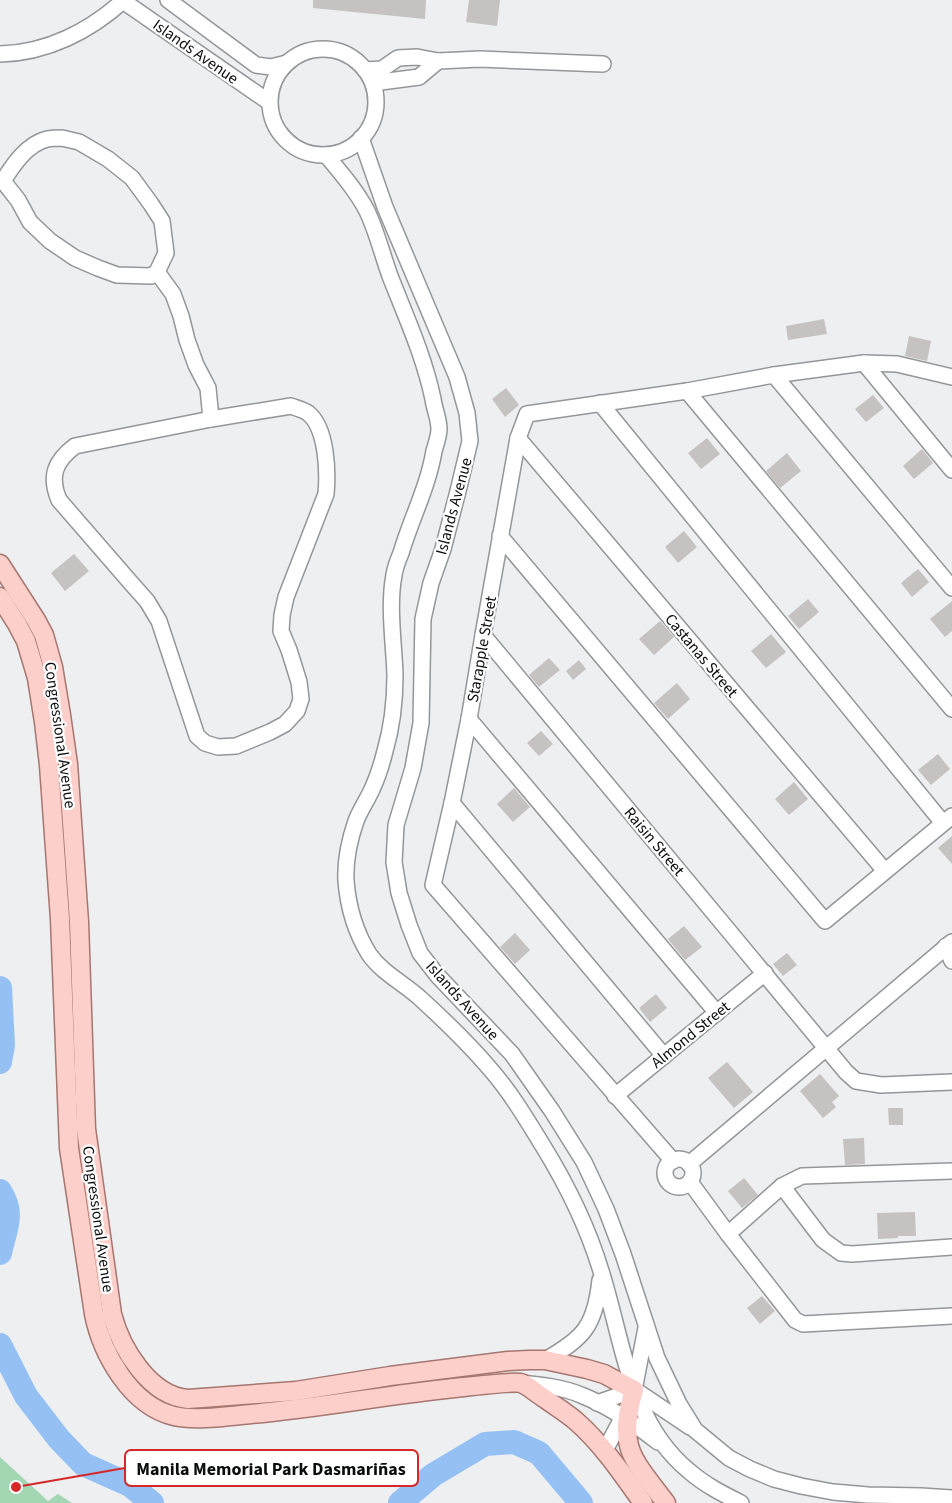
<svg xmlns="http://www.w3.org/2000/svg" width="952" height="1503" viewBox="0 0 952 1503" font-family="'Source Sans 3',sans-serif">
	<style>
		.green { fill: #a3d6b3 }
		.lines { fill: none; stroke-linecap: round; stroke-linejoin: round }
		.river { stroke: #94c0f3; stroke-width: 24 }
		.building { fill: #c5c2c1 }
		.minor-casing { stroke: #949697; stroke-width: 18 }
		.major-casing { stroke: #a67670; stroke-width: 21 }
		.minor { stroke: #fff; stroke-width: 15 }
		.major { stroke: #fccfca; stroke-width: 18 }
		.labels { text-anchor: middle; stroke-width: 4.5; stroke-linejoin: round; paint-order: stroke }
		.street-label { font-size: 16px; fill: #0b0c0c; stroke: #fff }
		.leader { fill: none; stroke: #d62828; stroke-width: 2 }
		.callout-dot { fill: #d62828; stroke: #fff; stroke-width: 2 }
		.callout { fill: #fff; stroke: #d62828; stroke-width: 2 }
		.callout-label { font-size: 18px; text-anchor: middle; font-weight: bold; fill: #0b0c0c }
	</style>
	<rect width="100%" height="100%" fill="#edeff1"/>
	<path class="green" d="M0 1457 48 1501 58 1494 72 1503H0Z"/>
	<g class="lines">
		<g class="river">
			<path d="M0 988 3 1045 0 1062"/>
			<path d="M0 1191C15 1214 5 1229 0 1253"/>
			<path d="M0 1345 26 1396 59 1439 83 1464 130 1485 152 1503"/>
			<path d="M400 1503 433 1475 485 1444 514 1442 539 1453 581 1503"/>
		</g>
	</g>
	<g class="building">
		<path d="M313 0H426L425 19 313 8Z"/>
		<path d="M469 0H500L497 26 466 22Z"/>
		<path d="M824 319 827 334 788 340 786 326Z"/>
		<path d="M909 336 931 341 927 361 905 356Z"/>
		<path d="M506 388 519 405 505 417 492 399Z"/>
		<path d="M873 395 884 408 866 422 855 409Z"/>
		<path d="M707 438 720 454 701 469 688 453Z"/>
		<path d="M922 449 933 463 914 479 903 466Z"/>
		<path d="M787 453 801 471 780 488 766 471Z"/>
		<path d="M684 531 697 547 678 563 665 547Z"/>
		<path d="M74 554 89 571 65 591 51 573Z"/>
		<path d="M918 569 929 582 912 597 901 583Z"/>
		<path d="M808 599 819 612 799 629 788 616Z"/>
		<path d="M952 601V631L945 637 930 619Z"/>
		<path d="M660 621 674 637 654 655 639 639Z"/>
		<path d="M771 634 786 652 766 668 751 651Z"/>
		<path d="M549 658 560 670 539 687 529 675Z"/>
		<path d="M579 660 586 669 573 680 566 671Z"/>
		<path d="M677 683 690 699 668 719 654 703Z"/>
		<path d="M541 731 553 744 539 756 527 743Z"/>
		<path d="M938 754 950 769 931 785 918 770Z"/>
		<path d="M794 782 808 799 789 815 775 799Z"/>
		<path d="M514 788 530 807 513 822 497 804Z"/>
		<path d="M952 836V864L938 848Z"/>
		<path d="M684 926 702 947 685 960 668 939Z"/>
		<path d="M515 933 530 950 515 964 500 947Z"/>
		<path d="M787 953 797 965 783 976 773 964Z"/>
		<path d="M656 994 667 1008 650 1022 639 1008Z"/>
		<path d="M727 1062 753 1092 734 1108 708 1078Z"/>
		<path d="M820 1074 839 1096 832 1102 836 1107 823 1118 800 1091Z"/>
		<path d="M888 1108H903V1125H889Z"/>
		<path d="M864 1138 865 1164 845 1165 843 1139Z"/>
		<path d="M744 1178 758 1195 742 1208 728 1191Z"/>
		<path d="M915 1212 916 1236H898V1238L878 1239 877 1213Z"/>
		<path d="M762 1296 775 1311 760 1324 747 1308Z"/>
	</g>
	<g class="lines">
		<defs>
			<g id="minor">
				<path d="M168 0 256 65 271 67 287 63"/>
				<path d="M123 1 269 102"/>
				<circle cx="323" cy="102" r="53"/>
				<path d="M0 54C47 53 90 31 124 0"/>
				<path d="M365 70 382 69 398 58 417 57 438 61 480 59 603 64"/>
				<path d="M373 83 419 77 438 61"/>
				<path d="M62 138 79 142 108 159 132 178 151 204 162 221 166 253 157 272 151 276 117 275 98 268 75 258 50 241 30 222 18 200 3 181C13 165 27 144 47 139 52 138 57 138 62 138Z"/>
				<path d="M361 138 385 207 457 377 467 413 470 441 458 491 443 549 431 583 423 619 421 723 413 768 396 825 394 862 399 893 409 925 420 953 437 975 512 1054 552 1111 584 1162 606 1209 623 1254 657 1358 679 1404 695 1430 729 1458 750 1469 774 1479 801 1486 833 1492 868 1495 921 1496 952 1498"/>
				<path d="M326 155C341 173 356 190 367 211 377 232 382 254 390 276 406 317 424 356 433 399 434 408 439 419 439 429 439 436 436 444 434 451 428 487 411 519 401 553 398 560 395 568 394 575 388 606 394 644 395 675 395 699 392 727 385 751 382 763 378 776 373 787 368 799 360 810 356 821 349 841 345 861 346 881 348 906 356 933 369 954 382 973 405 984 421 999 445 1021 470 1045 491 1070 511 1093 527 1120 543 1146 567 1185 588 1228 601 1271 623 1340 629 1422 689 1471 705 1485 723 1494 741 1503"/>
				<path d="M157 272 173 294 181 316 187 340 196 365 208 388 211 419"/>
				<path d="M864 363 952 470"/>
				<path d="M774 375 952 588"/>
				<path d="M687 391 952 709"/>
				<path d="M600 403 943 823"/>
				<path d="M291 406C296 408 304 410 308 413 327 428 328 472 326 494L286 597 282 615 281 631 289 650 299 682 301 699 297 711 285 724 270 732 236 746 218 747 205 743 197 736 159 621 147 601 131 583 59 500C49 476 55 461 75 446L211 419Z"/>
				<path d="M518 438 885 871"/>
				<path d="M500 536 825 921 952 816"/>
				<path d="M483 635 846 1072 856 1081 881 1085 952 1082"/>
				<path d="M469 719 717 1013"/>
				<path d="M452 803 664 1056"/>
				<path d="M946 946 952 961"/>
				<path d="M615 1096 765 973"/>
				<circle cx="679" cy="1173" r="14"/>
				<path d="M673 1161 433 885 452 803 469 719 483 635 518 438 527 414 687 391 774 375 864 363 897 364 952 377"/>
				<path d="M689 1164 952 942"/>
				<path d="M690 1182 728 1234 795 1320 803 1324 952 1316"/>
				<path d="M782 1186 823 1240 841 1253 852 1254 952 1247"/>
				<path d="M728 1234 782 1186 802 1176 952 1171"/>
				<path d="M545 1360C584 1338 595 1326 600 1280"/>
				<path d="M520 1383C541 1385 562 1387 581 1395 609 1406 635 1424 658 1442"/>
				<path d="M635 1390 690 1427"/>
				<path d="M597 1403 634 1390"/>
				<path d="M604 1452 627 1409 634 1390 646 1328"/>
			</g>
			<g id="major">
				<path d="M0 564 36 620 44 635 53 667 61 715 68 764 79 922 86 1129 112 1314C121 1349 150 1396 188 1399L296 1391 390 1376 508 1361 529 1360H545L587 1369 604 1374 634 1390C617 1448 632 1458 666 1503"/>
				<path d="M0 597 17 624 26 641 37 678 44 722 49 765 60 919 69 1148 94 1314C102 1354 131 1406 174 1416 195 1421 229 1416 251 1414 319 1408 386 1395 454 1388 464 1387 514 1381 521 1383 529 1386 537 1394 544 1398 555 1406 567 1413 577 1422 603 1445 623 1475 643 1503"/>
			</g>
		</defs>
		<use href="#minor" class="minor-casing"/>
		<use href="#major" class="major-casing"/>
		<use href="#minor" class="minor"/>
		<use href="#major" class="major"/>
	</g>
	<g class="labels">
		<g class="street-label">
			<text transform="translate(196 51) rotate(35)" y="6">Islands Avenue</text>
			<text transform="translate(453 506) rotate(-75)" y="6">Islands Avenue</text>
			<text transform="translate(481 649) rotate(-80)" y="6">Starapple Street</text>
			<text transform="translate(702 655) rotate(50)" y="6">Castanas Street</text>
			<text transform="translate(61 735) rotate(82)" y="6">Congressional Avenue</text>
			<text transform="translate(655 841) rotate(50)" y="6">Raisin Street</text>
			<text transform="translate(463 1000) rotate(48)" y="6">Islands Avenue</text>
			<text transform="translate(690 1034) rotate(-39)" y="6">Almond Street</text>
			<text transform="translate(99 1219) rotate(82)" y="6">Congressional Avenue</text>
		</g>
	</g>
	<path class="leader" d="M16 1487L125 1468"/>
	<circle class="callout-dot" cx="16" cy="1487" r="6"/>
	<rect class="callout" x="125" y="1450" width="293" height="36" rx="6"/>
	<g class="callout-label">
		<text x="271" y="1475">Manila Memorial Park Dasmariñas</text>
	</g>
</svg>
